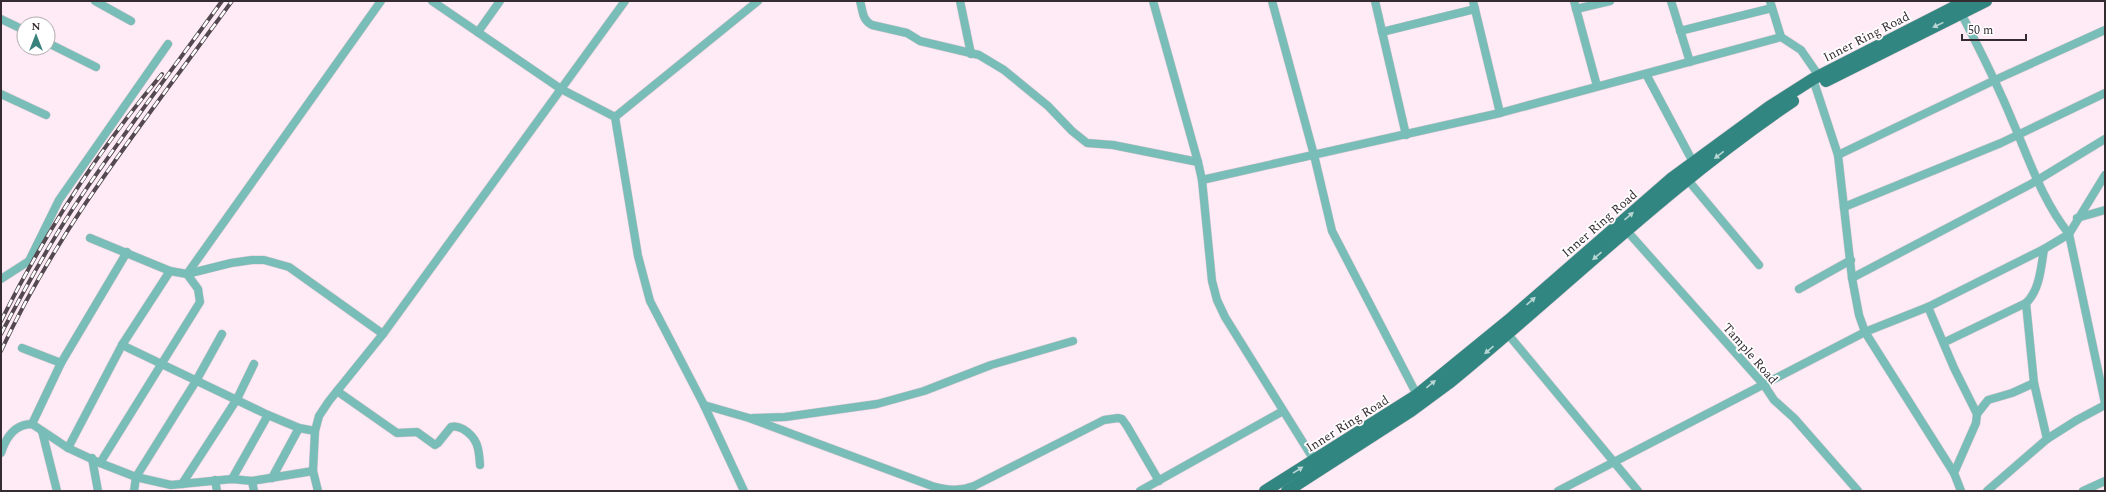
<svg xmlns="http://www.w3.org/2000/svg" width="2106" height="492" viewBox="0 0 2106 492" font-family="Spectral,serif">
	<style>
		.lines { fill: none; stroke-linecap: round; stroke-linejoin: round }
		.minor-casing { stroke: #dbc9d2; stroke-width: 9 }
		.primary-casing { stroke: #dbc9d2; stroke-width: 13 }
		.minor { stroke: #78bdb8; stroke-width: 8 }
		.primary { stroke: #328681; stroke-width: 12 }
		.rail-casing { stroke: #54494f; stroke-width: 4 }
		.rail { stroke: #fff; stroke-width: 2.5; stroke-dasharray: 8; stroke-linecap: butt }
		.oneway { fill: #b7d5d3 }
		.labels { text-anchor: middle; stroke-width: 3.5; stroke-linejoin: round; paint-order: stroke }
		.street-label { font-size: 13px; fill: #352c31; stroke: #fff }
	</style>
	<rect width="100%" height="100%" fill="#ffebf5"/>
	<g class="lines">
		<defs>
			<g id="minor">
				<path d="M95 1 131 21"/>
				<path d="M432 1 561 89 615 117 638 256 650 301 704 405 744 491"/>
				<path d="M860 1C863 11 862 20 872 25L907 33 920 41 979 55 1004 70 1048 106 1072 131 1087 143 1113 145 1198 162"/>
				<path d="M960 1 971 54"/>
				<path d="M1153 1 1198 162 1202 180 1212 281 1217 300 1225 317 1314 460"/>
				<path d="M1272 1 1314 155 1332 231 1417 395 1420 398"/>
				<path d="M1375 1 1406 135"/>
				<path d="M1473 1 1500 113"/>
				<path d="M1574 1 1597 86"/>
				<path d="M1671 1 1690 62"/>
				<path d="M1770 1 1781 37 1801 50 1819 76"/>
				<path d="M1576 9 1610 1"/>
				<path d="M1 19 24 30"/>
				<path d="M1680 31 1772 8"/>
				<path d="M478 32 500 1"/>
				<path d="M1382 32 1475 9"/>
				<path d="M48 43 96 67"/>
				<path d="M1646 74 1693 162"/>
				<path d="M1813 79 1838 155 1852 278 1859 315 1865 332 1954 473 1961 491"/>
				<path d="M1 94 46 115"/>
				<path d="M615 117 758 1"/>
				<path d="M1838 155 1995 80 2105 30"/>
				<path d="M2105 175 2069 234 2105 403"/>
				<path d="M1687 179 1759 265"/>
				<path d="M1202 180 1500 113 1781 37"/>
				<path d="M1844 207 2001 143 2105 93"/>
				<path d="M2077 218 2105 210"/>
				<path d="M1627 231 1764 385 1774 400 1794 418 1858 491"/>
				<path d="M90 238 170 271 187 274 231 263 252 260H264L289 267 383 334"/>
				<path d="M2044 249C2041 267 2040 290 2026 303L2034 383 2047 439"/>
				<path d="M1852 278 2031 184 2105 139"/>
				<path d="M1 279 29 261 59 200 168 44"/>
				<path d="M1799 289 1851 260"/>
				<path d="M1928 307 1954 368 1977 414 1976 423 1954 473"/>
				<path d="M1507 333 1638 491"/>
				<path d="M1945 342 2026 303"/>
				<path d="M122 345 268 415 299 428 315 431"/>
				<path d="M22 348 61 363"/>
				<path d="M337 391 397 433 417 432 435 445 438 443 451 427C455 426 459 427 463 429 478 438 479 449 480 465"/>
				<path d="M704 405 749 418 932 486C947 490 959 492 974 486L1104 420 1118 418 1122 419 1127 426 1159 481"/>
				<path d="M1977 414 1988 400 2012 393 2034 383"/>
				<path d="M753 418 785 417 877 404 924 391 991 365 1073 341"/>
				<path d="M32 424 61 363 127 252"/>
				<path d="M42 431 57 491"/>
				<path d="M68 448 122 345 170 271"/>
				<path d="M1 453C6 437 15 424 32 424L68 448 100 463 136 477 171 485 232 479 252 481 313 471"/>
				<path d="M92 458 98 491"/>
				<path d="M100 463 200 302 198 289 187 274 381 1"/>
				<path d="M272 478 299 428"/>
				<path d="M232 479 268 415"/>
				<path d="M215 480 217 491"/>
				<path d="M252 481 254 491"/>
				<path d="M182 484 237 399 254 364"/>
				<path d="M134 491 136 477 196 381 222 334"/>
				<path d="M318 491 313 471 315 431 319 416 329 401 383 334 625 1"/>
				<path d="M1140 491 1283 411"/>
				<path d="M1558 491 1865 332 1928 307 2044 249 2069 234C2042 200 2029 159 2012 120 1997 83 1979 48 1961 13"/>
				<path d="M1987 491 2047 439 2077 420 2105 405"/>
				<path d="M2083 491 2105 481"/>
			</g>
			<g id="primary">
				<path d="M1826 81 1986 1"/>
				<path d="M1265 491 1417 395 1509 320 1672 178 1769 107 1813 79 1966 1"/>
				<path d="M1287 491 1411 411 1449 383C1564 289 1670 184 1793 101"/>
			</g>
		</defs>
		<use href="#minor" class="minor-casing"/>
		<use href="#primary" class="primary-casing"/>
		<use href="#minor" class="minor"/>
		<use href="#primary" class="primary"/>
		<defs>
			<g id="rail">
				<path d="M1 321C44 235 100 148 162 74"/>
				<path d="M1 334C23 292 46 250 72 210 119 139 172 70 222 1"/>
				<path d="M1 351C60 224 150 114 232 1"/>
			</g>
		</defs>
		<use href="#rail" class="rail-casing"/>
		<use href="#rail" class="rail"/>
	</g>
	<defs><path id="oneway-solid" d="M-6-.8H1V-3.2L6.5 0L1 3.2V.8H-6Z"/></defs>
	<g class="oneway">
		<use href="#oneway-solid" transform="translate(1938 25) rotate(154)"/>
		<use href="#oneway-solid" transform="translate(1719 155) rotate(142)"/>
		<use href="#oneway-solid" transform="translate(1629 216) rotate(-41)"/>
		<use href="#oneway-solid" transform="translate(1597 256) rotate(139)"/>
		<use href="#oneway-solid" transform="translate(1531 301) rotate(-41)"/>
		<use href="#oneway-solid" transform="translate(1489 350) rotate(139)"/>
		<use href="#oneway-solid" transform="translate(1431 384) rotate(-39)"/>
		<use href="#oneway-solid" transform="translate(1298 470) rotate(-32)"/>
	</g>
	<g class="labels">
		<g class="street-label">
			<text transform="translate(1866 36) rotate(-27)" y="5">Inner Ring Road</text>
			<text transform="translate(1599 223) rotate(-41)" y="5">Inner Ring Road</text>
			<text transform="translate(1751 353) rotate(49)" y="5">Tample Road</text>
			<text transform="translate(1347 423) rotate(-32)" y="5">Inner Ring Road</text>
		</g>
	</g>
	<rect width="2106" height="492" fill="none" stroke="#352c31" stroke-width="4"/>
	<g transform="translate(36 36)"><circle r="19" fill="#ffffff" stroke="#aeabad"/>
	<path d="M0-3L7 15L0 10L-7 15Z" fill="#39817d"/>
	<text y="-6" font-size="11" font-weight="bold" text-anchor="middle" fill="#352c31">N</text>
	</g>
	<path d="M1962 34v6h64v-6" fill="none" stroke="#352c31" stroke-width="2"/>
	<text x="1968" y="34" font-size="12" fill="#352c31" stroke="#ffffff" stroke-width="3" paint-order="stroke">50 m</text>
</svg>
